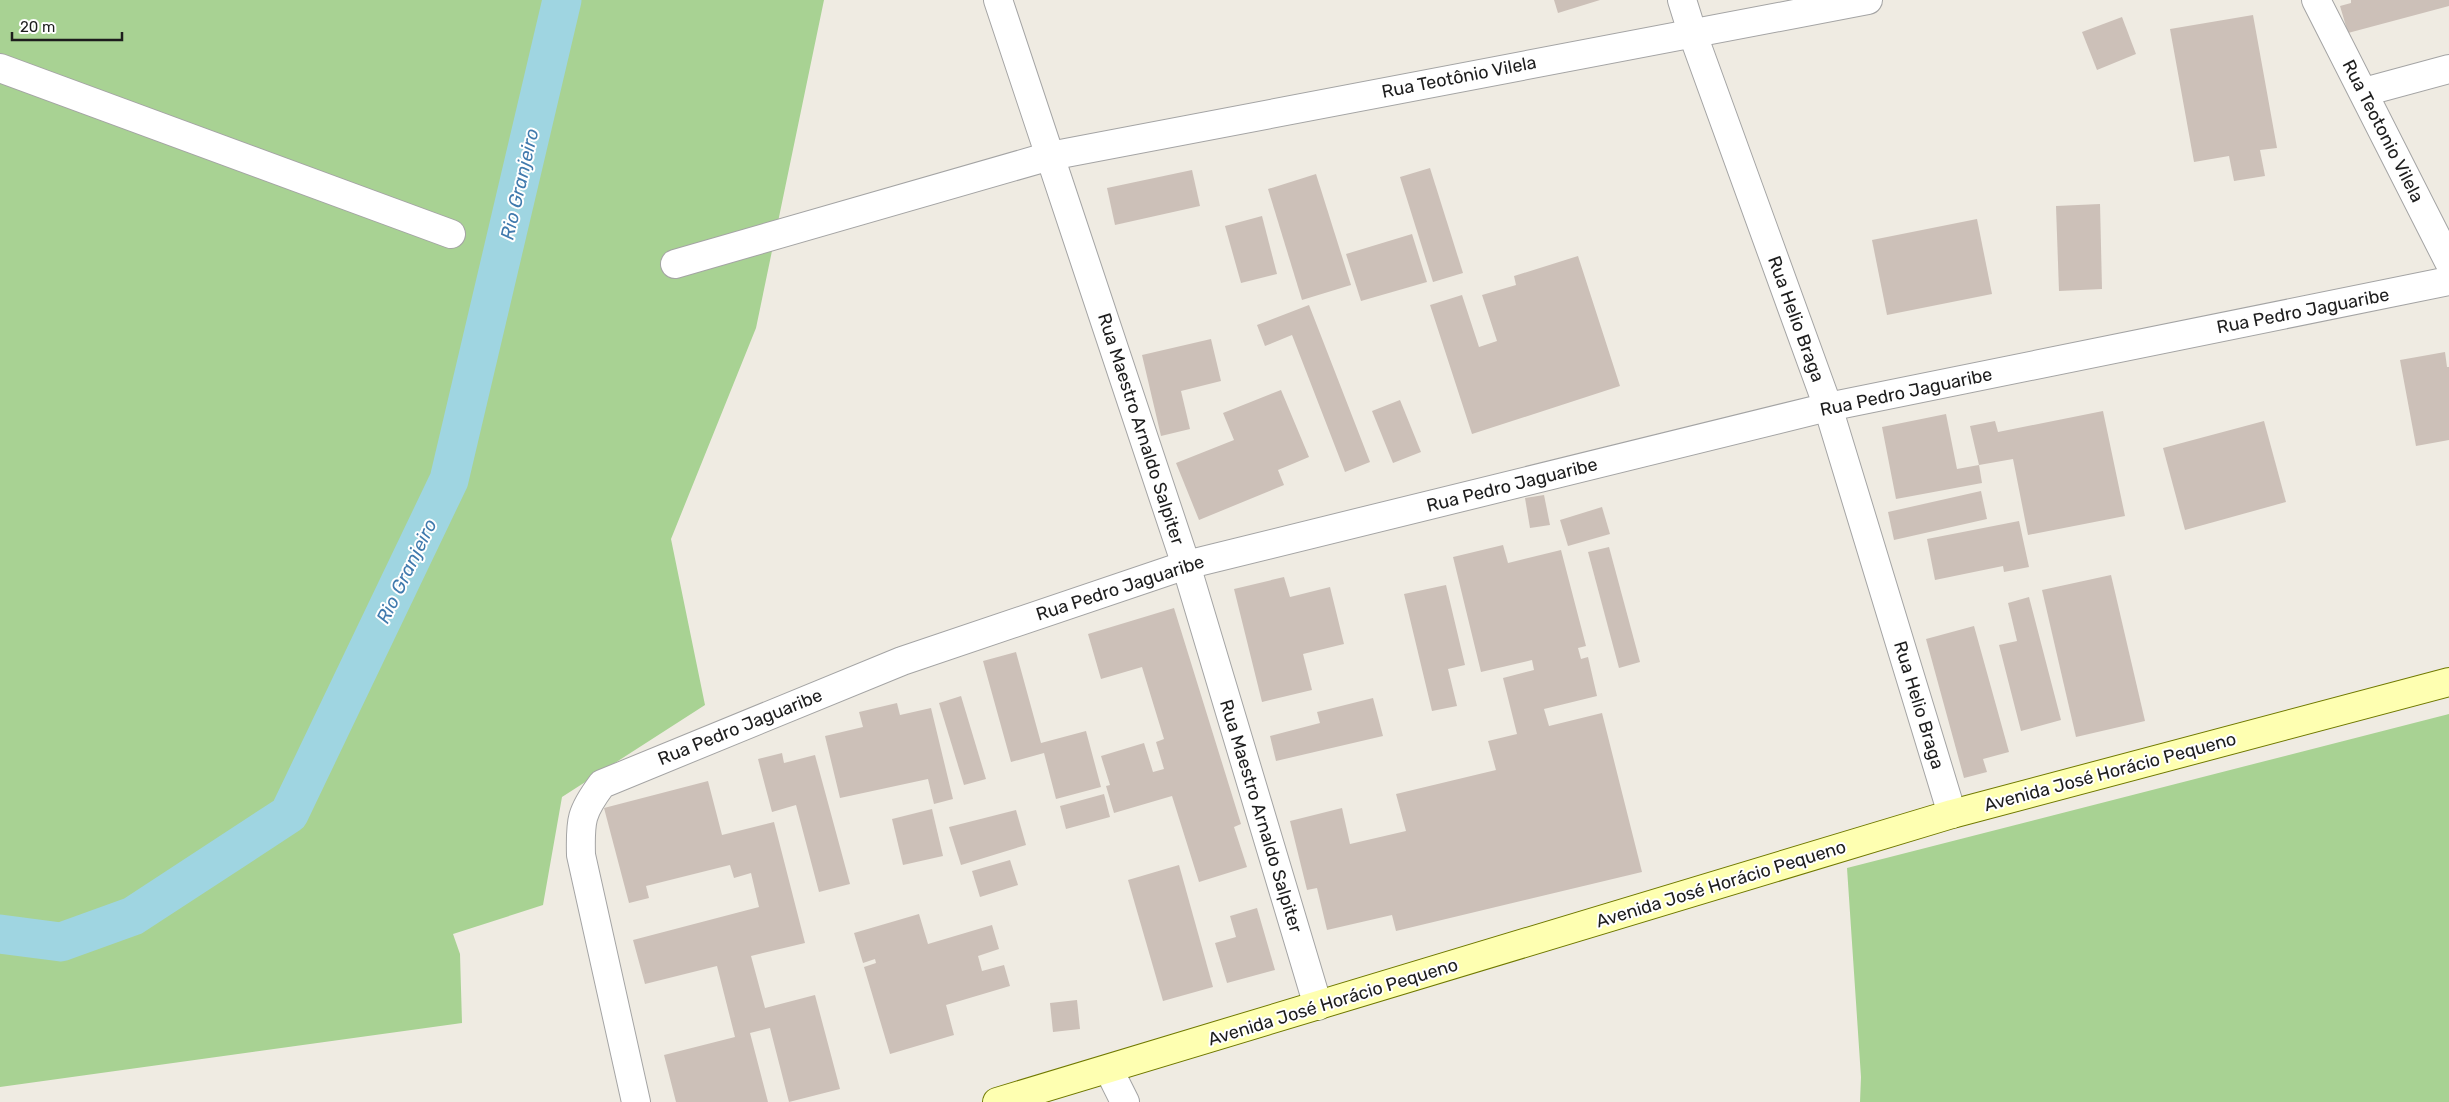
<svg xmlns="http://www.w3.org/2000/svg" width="2449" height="1102" viewBox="0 0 2449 1102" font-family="Rubik,sans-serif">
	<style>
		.forest { fill: #a8d293 }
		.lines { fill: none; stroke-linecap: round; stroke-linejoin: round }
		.canal { stroke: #9fd5e1; stroke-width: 39 }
		.building { fill: #ccc0b8 }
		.street-casing { stroke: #a4a4a4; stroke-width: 30 }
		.secondary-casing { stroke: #707900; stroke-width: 30 }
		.street { stroke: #fff; stroke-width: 28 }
		.secondary { stroke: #feffb1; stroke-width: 28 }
		.labels { text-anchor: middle; stroke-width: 4; stroke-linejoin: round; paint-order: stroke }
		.street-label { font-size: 18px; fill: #1d1d1d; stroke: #fff }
		.water-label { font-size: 19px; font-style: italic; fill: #407aad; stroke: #fff }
	</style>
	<rect width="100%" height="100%" fill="#efebe2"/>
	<g class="forest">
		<path d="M0 0H824L756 328 671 539 705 705 562 797 543 905 453 934 460 954 462 1023 0 1087Z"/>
		<path d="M2449 714V1102H1860L1861 1077 1847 868Z"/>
	</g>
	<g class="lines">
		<path class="canal" d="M0 934 61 942 133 916 289 814 449 480 562 0"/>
	</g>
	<g class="building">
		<path d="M1554 0H1600L1558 13Z"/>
		<path d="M2351 0H2449V6L2348 33 2340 6 2351 3Z"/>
		<path d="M2253 15 2277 148 2260 150 2265 176 2234 181 2229 156 2194 162 2170 29Z"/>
		<path d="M2122 17 2136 54 2097 70 2082 32Z"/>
		<path d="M1430 168 1463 273 1433 282 1400 177Z"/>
		<path d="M1192 170 1200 206 1115 225 1107 188Z"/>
		<path d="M1316 174 1351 285 1302 300 1268 189Z"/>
		<path d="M2100 204 2102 289 2059 291 2056 206Z"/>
		<path d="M1262 216 1277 274 1241 283 1225 226Z"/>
		<path d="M1977 219 1992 294 1887 315 1872 240Z"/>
		<path d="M1412 234 1427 282 1361 301 1346 254Z"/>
		<path d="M1578 256 1620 386 1472 434 1430 305 1462 295 1479 347 1497 341 1482 295 1516 285 1514 276Z"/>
		<path d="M1309 305 1370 462 1345 472 1292 335 1265 346 1257 325Z"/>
		<path d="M1211 339 1221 381 1181 391 1190 429 1161 436 1142 355Z"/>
		<path d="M2445 352 2447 367H2449V440L2416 446 2400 360Z"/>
		<path d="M1281 390 1309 457 1278 470 1284 485 1199 520 1176 463 1234 440 1223 413Z"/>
		<path d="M1400 400 1421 452 1393 463 1372 411Z"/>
		<path d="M2103 411 2125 516 2028 535 2013 459 1979 465 1970 426 1995 421 1998 432Z"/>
		<path d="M1946 414 1957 469 1979 465 1982 483 1896 499 1882 427Z"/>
		<path d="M2264 421 2286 502 2185 530 2163 448Z"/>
		<path d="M1981 491 1987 519 1894 540 1888 512Z"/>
		<path d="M1544 495 1550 525 1530 528 1525 498Z"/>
		<path d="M1602 507 1610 534 1568 546 1560 520Z"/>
		<path d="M2019 521 2029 567 2004 572 2003 566 1935 580 1927 539Z"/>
		<path d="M1503 545 1508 563 1561 550 1586 646 1578 648 1581 659 1588 657 1597 696 1544 709 1549 726 1602 713 1642 872 1396 931 1392 915 1327 930 1317 888 1307 890 1290 821 1342 808 1350 844 1406 831 1396 794 1496 770 1488 741 1517 734 1503 678 1534 670 1532 660 1481 672 1453 557Z"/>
		<path d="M1609 547 1640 662 1619 668 1588 552Z"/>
		<path d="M2111 575 2145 721 2076 737 2042 590Z"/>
		<path d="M1284 577 1290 597 1330 587 1344 644 1303 654 1312 690 1262 702 1234 589Z"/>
		<path d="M1446 585 1465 665 1448 669 1457 706 1432 711 1404 594Z"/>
		<path d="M2029 597 2061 720 2021 731 1999 645 2017 641 2008 603Z"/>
		<path d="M1174 608 1241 824 1234 827 1247 867 1199 882 1172 796 1114 813 1106 786 1110 785 1101 756 1144 743 1153 772 1164 769 1156 742 1164 739 1142 667 1101 679 1088 634Z"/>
		<path d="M1974 626 2009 752 1983 759 1987 772 1964 778 1926 639Z"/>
		<path d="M1016 652 1041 743 1086 731 1101 787 1056 799 1044 753 1011 762 983 661Z"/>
		<path d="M961 696 986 779 964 785 939 703Z"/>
		<path d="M1373 698 1383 736 1276 761 1270 736 1320 723 1317 712Z"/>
		<path d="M897 703 900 715 931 708 953 799 934 804 928 779 840 798 825 736 863 727 859 712Z"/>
		<path d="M782 753 784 763 815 755 850 884 819 892 796 805 772 812 758 759Z"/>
		<path d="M708 781 722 835 774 822 805 943 751 956 765 1008 815 995 840 1089 789 1102 770 1028 750 1033 768 1102H676L664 1055 735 1037 717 966 645 984 633 940 759 907 751 873 734 878 730 865 646 886 649 898 629 903 604 808Z"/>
		<path d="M1104 794 1110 817 1066 829 1060 806Z"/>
		<path d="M932 809 943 856 903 865 892 819Z"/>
		<path d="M1016 810 1026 845 961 865 949 827Z"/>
		<path d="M1010 860 1018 885 980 897 972 871Z"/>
		<path d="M1179 865 1213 987 1163 1001 1128 880Z"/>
		<path d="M1257 908 1275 970 1227 983 1215 943 1236 937 1230 916Z"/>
		<path d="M919 914 928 944 992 925 999 949 978 956 982 971 1004 965 1010 986 946 1005 954 1035 890 1054 864 967 876 963 875 959 863 963 854 933Z"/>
		<path d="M1077 1000 1080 1029 1053 1032 1050 1003Z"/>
	</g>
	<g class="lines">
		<defs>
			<g id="street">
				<path d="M998 0 1186 565 1318 1006"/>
				<path d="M1682 0 1692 32 1828 407 1952 814"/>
				<path d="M2316 0 2449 262"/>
				<path d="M0 68 451 234"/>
				<path d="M2364 92 2449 69"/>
				<path d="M675 264 1050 156 1868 0"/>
				<path d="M1109 1070 1125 1102"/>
				<path d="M636 1102 581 855C580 820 581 812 602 784L902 661 1186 565 1828 407 2449 281"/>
			</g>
			<path id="secondary" d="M997 1102 1952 814 2449 682"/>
		</defs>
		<use href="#street" class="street-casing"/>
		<use href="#secondary" class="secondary-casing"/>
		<use href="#street" class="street"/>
		<use href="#secondary" class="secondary"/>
	</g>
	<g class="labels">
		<g class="street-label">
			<text transform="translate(1459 77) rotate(-11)" y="6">Rua Teotônio Vilela</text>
			<text transform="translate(2383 131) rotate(63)" y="6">Rua Teotonio Vilela</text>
			<text transform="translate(2303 311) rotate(-11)" y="6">Rua Pedro Jaguaribe</text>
			<text transform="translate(1796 319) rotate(70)" y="6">Rua Helio Braga</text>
			<text transform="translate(1906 392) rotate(-12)" y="6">Rua Pedro Jaguaribe</text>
			<text transform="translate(1141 429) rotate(72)" y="6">Rua Maestro Arnaldo Salpiter</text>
			<text transform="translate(1512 485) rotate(-14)" y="6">Rua Pedro Jaguaribe</text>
			<text transform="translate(1120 588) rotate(-18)" y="6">Rua Pedro Jaguaribe</text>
			<text transform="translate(1919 705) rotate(73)" y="6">Rua Helio Braga</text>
			<text transform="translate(740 727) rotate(-22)" y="6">Rua Pedro Jaguaribe</text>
			<text transform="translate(2110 772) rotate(-15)" y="6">Avenida José Horácio Pequeno</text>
			<text transform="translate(1261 816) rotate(73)" y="6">Rua Maestro Arnaldo Salpiter</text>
			<text transform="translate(1721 884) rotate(-17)" y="6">Avenida José Horácio Pequeno</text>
			<text transform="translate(1333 1002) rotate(-17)" y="6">Avenida José Horácio Pequeno</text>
		</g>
		<g class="water-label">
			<text transform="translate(519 184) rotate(-77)" y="7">Rio Granjeiro</text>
			<text transform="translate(406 571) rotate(-64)" y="7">Rio Granjeiro</text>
		</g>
	</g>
	<path d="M12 32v8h110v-8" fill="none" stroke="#1d1d1d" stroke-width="2.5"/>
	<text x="20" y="32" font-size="15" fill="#1d1d1d" stroke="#ffffff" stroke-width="4" paint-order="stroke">20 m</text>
</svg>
